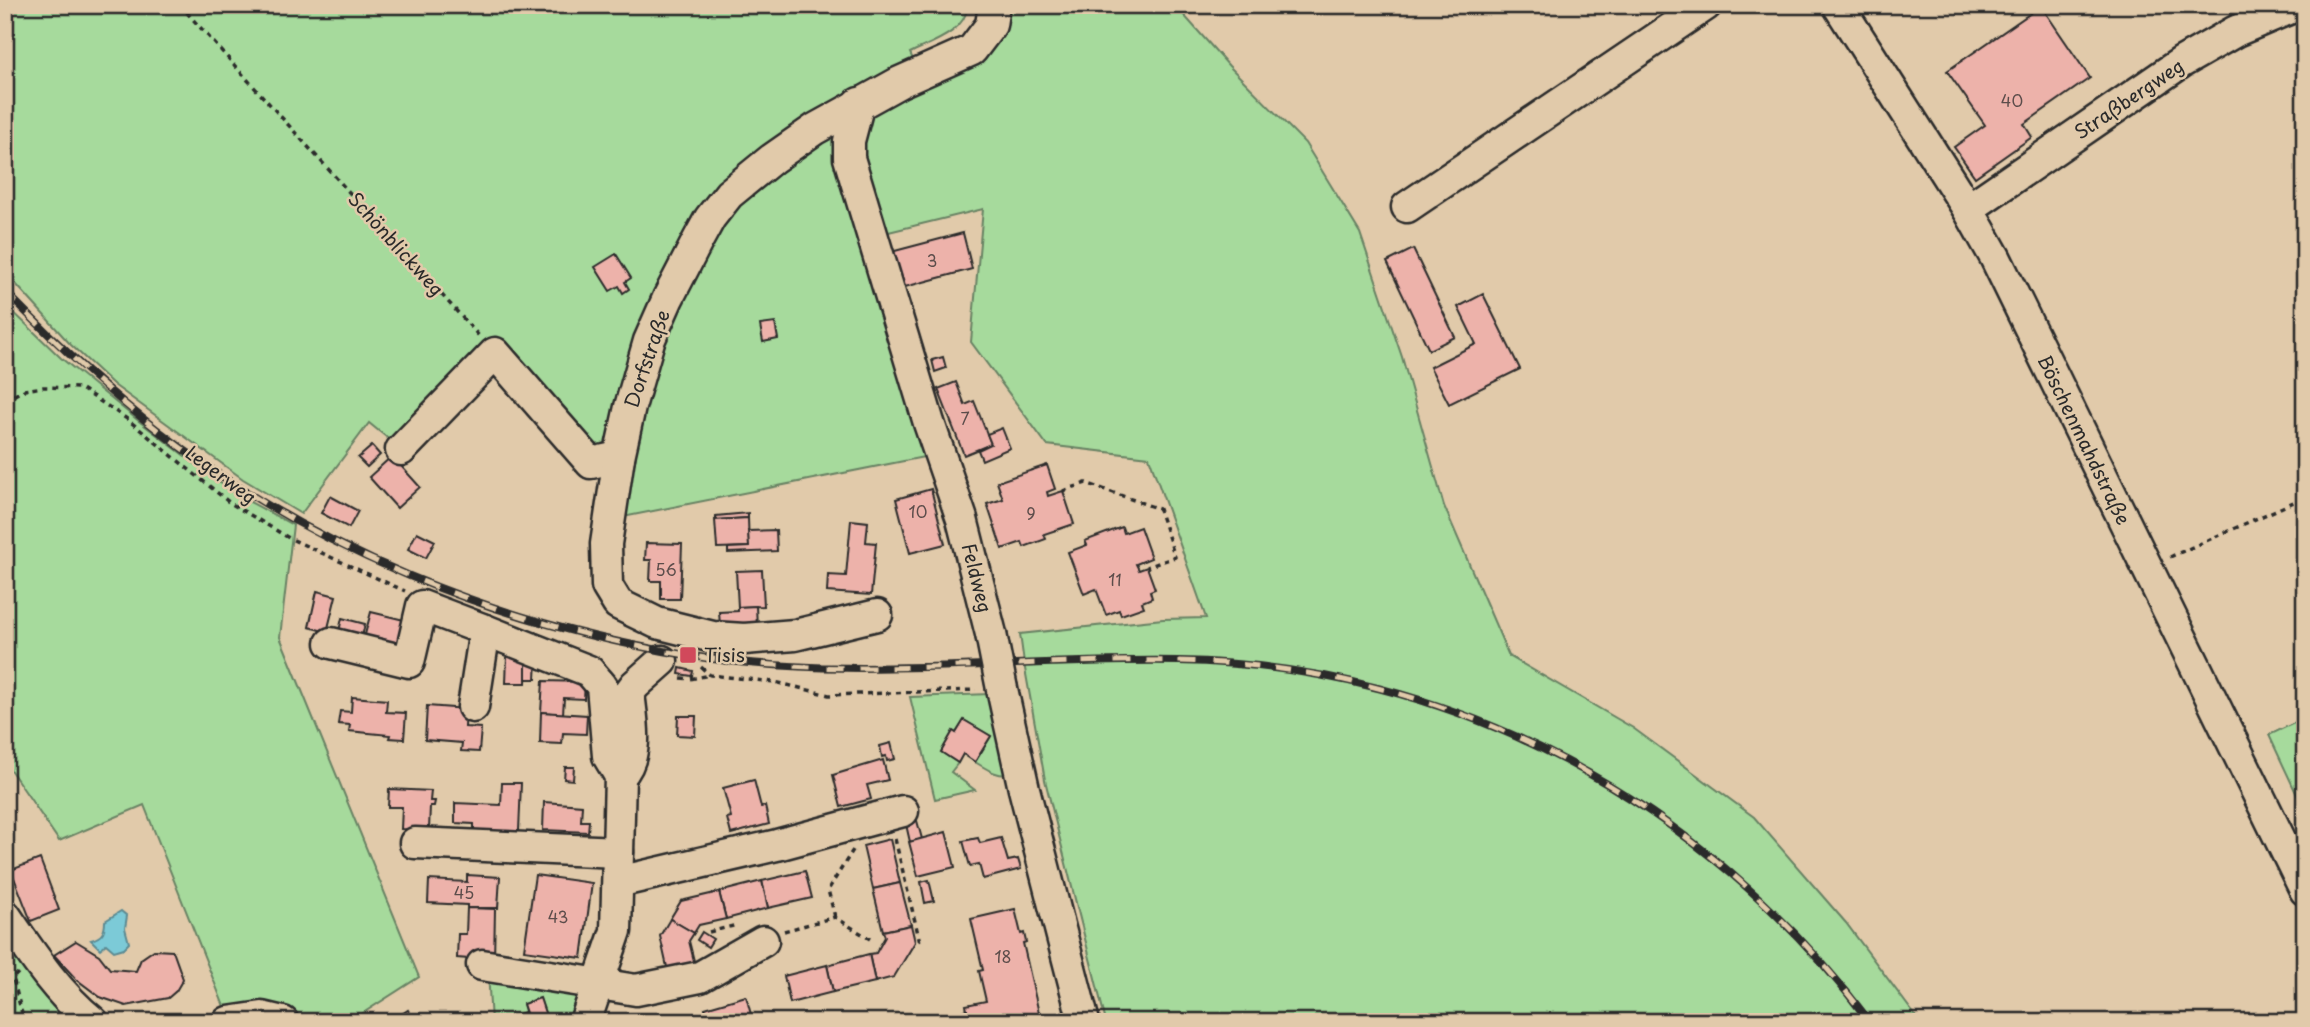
<svg xmlns="http://www.w3.org/2000/svg" width="2310" height="1027" viewBox="0 0 2310 1027" font-family="'Playpen Sans',sans-serif">
	<style>
		.green { fill: #a6da9c; stroke: #688264; stroke-width: 2 }
		.water { fill: #7bcad7; stroke: #5b8a92; stroke-width: 2 }
		.building { fill: #edb2aa; stroke: #2b2b2b; stroke-width: 2 }
		.lines { fill: none; stroke-linecap: round; stroke-linejoin: round }
		.minor-casing { stroke: #2b2b2b; stroke-width: 35 }
		.path { stroke: #2b2b2b; stroke-width: 3.5; stroke-dasharray: 5 5; stroke-linecap: butt }
		.minor { stroke: #e1caaa; stroke-width: 30 }
		.rail-casing { stroke: #2b2b2b; stroke-width: 8 }
		.rail { stroke: #e1caaa; stroke-width: 5; stroke-dasharray: 16; stroke-linecap: butt }
		.minor-bridge-casing { stroke: #2b2b2b; stroke-width: 35; stroke-linecap: butt }
		.minor-bridge { stroke: #e1caaa; stroke-width: 30 }
		.poi-dot { fill: #d1495b; stroke: #e1caaa; stroke-width: 2.5 }
		.labels { text-anchor: middle; stroke-width: 5; stroke-linejoin: round; paint-order: stroke }
		.number-label { font-size: 16px; fill: #5c4d4b }
		.street-label { font-size: 19px; fill: #2b2b2b; stroke: #e1caaa }
		.poi-label { font-size: 19px; fill: #2b2b2b; stroke: #e1caaa; text-anchor: start }
	</style>
	<rect width="100%" height="100%" fill="#e1caaa"/>
	<filter id="ink" filterUnits="userSpaceOnUse"><feTurbulence type="fractalNoise" baseFrequency=".0143" numOctaves="2"/><feDisplacementMap in="SourceGraphic" scale="14" xChannelSelector="R" yChannelSelector="G"/><feConvolveMatrix kernelMatrix="1 2 1 2 8 2 1 2 1" color-interpolation-filters="sRGB"/></filter>
	<g filter="url(#ink)">
		<g class="green">
			<path d="M5 5H968C965 33 932 42 910 53L916 66 973 53 997 5H1175L1229 66 1305 143 1360 233 1402 357 1444 506 1509 656 1633 728 1754 817 1846 923 1920 1022H1106L1045 780 1024 663 1020 634 1163 619 1206 618 1149 457 1047 445 971 342 983 209 868 237 934 455 613 519 620 460H592L494 355 402 450 369 423 301 514 243 479 114 385 71 345 5 272Z"/>
			<path d="M5 304 61 358 140 422 235 494 293 525 280 637 419 977 349 1022H213L229 1019 144 805 59 841 5 762Z"/>
			<path d="M990 694 1011 774C997 777 987 769 975 762L991 736 964 720 956 733 953 732 941 752 958 763 951 772 975 790 935 799 910 697Z"/>
			<path d="M2305 718V812L2269 735Z"/>
			<path d="M5 918 98 1022H5Z"/>
			<path d="M488 972 579 986 578 1022H548L540 998 523 1004 525 1012 502 1022H491Z"/>
		</g>
		<path class="water" d="M121 911 127 916 125 928 129 943 124 948 114 951 106 944 100 949 91 940C102 937 105 932 105 921Z"/>
		<g class="building">
			<path d="M2041 6 2090 78 2024 124 2032 137 1975 177 1954 147 1985 125 1947 71Z"/>
			<path d="M963 233 972 269 901 288 891 252Z"/>
			<path d="M1413 249 1455 337 1429 350 1387 262Z"/>
			<path d="M616 254 631 278 625 282 629 289 623 293 619 286 610 291 595 267Z"/>
			<path d="M1483 294 1520 369 1449 404 1430 367 1476 344 1458 307Z"/>
			<path d="M775 323 778 339 763 342 760 325Z"/>
			<path d="M943 357 946 368 935 372 932 360Z"/>
			<path d="M956 382 965 405 974 401 991 444 964 455 938 389Z"/>
			<path d="M1002 428 1010 448 982 460 978 450 991 444 987 434Z"/>
			<path d="M372 446 380 455 367 467 358 458Z"/>
			<path d="M392 456 420 487 397 508 369 477Z"/>
			<path d="M1047 465 1055 489 1047 492 1048 496 1063 491 1074 524 1044 534 1046 539 1024 547 1022 542 1002 549 987 504 1003 499 997 482Z"/>
			<path d="M931 489 945 544 910 553 896 499Z"/>
			<path d="M330 496 358 511 349 528 321 513Z"/>
			<path d="M748 513V518L716 520V516Z"/>
			<path d="M748 518 749 547 717 548 715 520Z"/>
			<path d="M851 520 868 522 866 542 876 543 871 595 827 592 828 575 846 576Z"/>
			<path d="M1122 527 1124 533 1140 527 1151 558 1136 564 1139 570 1147 567 1155 589 1150 591 1152 598 1142 602 1144 607 1121 615 1119 610 1106 615 1096 589 1084 594 1068 552 1087 545 1085 541Z"/>
			<path d="M776 530 777 551 728 553V548L749 547 748 531Z"/>
			<path d="M417 532 435 541 426 558 408 549Z"/>
			<path d="M646 543 682 544 680 599H661V581H650L651 560H645Z"/>
			<path d="M762 570 764 606 738 607 736 571Z"/>
			<path d="M317 591 336 596 327 632 309 627Z"/>
			<path d="M756 606 757 627 720 625 719 612 738 611V607Z"/>
			<path d="M371 612 404 620 396 650 363 642Z"/>
			<path d="M342 618 365 624 361 641 338 636Z"/>
			<path d="M507 656H527L526 683H506Z"/>
			<path d="M526 660H537L536 679H526Z"/>
			<path d="M680 668 693 671 692 676 679 674Z"/>
			<path d="M543 681 585 682 584 699 564 698 563 714 541 712Z"/>
			<path d="M352 697 387 700 386 712 406 713 404 739 389 738 390 735 349 731 350 725 338 724 340 711 351 712Z"/>
			<path d="M427 706 466 709 465 727 481 728 479 752 461 751 462 743 425 740Z"/>
			<path d="M541 712 587 715 586 734 563 733 562 744 540 743Z"/>
			<path d="M678 716H696L695 736 677 735Z"/>
			<path d="M964 720 991 736 975 762 963 754 958 763 941 752 953 731 956 733Z"/>
			<path d="M891 743 895 759 887 761 886 756 882 757 880 746Z"/>
			<path d="M883 760 888 780 867 785 871 799 841 807 833 775Z"/>
			<path d="M565 767H574L573 780 564 779Z"/>
			<path d="M754 780 761 807 765 806 769 824 731 834 727 818 731 817 723 788Z"/>
			<path d="M502 783H521L519 831 474 832V824L455 823V803L501 805Z"/>
			<path d="M389 789 431 791 430 801H435L434 806H430L429 830 401 829 402 807H388Z"/>
			<path d="M544 802 582 805 581 821H589L588 832 543 830Z"/>
			<path d="M916 817 922 839 910 842 905 820Z"/>
			<path d="M946 832 955 867 918 876 909 842Z"/>
			<path d="M978 838 980 843 1001 838 1008 861 1018 859 1021 869 983 879 979 864 970 866 963 841Z"/>
			<path d="M890 839 900 883 873 889 863 846Z"/>
			<path d="M40 859 59 910 31 921 11 870Z"/>
			<path d="M805 871 812 898 768 908 762 881Z"/>
			<path d="M467 875 500 877 498 908H467V905L428 903 429 880 467 882Z"/>
			<path d="M535 875 592 883 582 958 524 950Z"/>
			<path d="M929 880 934 901 925 903 921 882Z"/>
			<path d="M762 881 768 908 726 919 719 892Z"/>
			<path d="M900 883 911 925 883 931 873 889Z"/>
			<path d="M719 892 726 919 699 925 694 933 670 919 681 901Z"/>
			<path d="M467 908 495 909 494 961 457 958 458 934H466Z"/>
			<path d="M1015 909 1021 934 1024 933 1026 942 1023 943 1041 1022H969L966 1005 986 1001 979 971 983 970 971 919Z"/>
			<path d="M670 919 694 933 689 941 696 969 669 976 660 936Z"/>
			<path d="M911 925 915 942 894 977 875 982 869 954 876 953 885 937 883 931Z"/>
			<path d="M702 932 713 939 708 947 697 940Z"/>
			<path d="M76 941 99 955 110 969 136 971 141 959 154 950 173 951 183 979 176 991 168 998 126 1006 100 997 76 979 54 955Z"/>
			<path d="M869 954 875 982 833 992 827 965Z"/>
			<path d="M827 965 833 992 790 1003 784 976Z"/>
			<path d="M746 996 753 1022H709L705 1008Z"/>
			<path d="M540 998 548 1022H529L523 1004Z"/>
			<path d="M408 1010 416 1022H390Z"/>
			<path d="M967 1010 969 1022H936L947 1019 946 1015Z"/>
			<path d="M525 1012 529 1022H502V1020Z"/>
		</g>
		<g class="lines">
			<defs>
				<g id="minor">
					<path d="M1838 5 1968 209 1995 257 2305 890"/>
					<path d="M859 103 849 141V158L929 423 962 519 991 634"/>
					<path d="M1407 207 1706 5"/>
					<path d="M1968 209 2182 62 2236 31 2298 5"/>
					<path d="M401 450 495 353 591 463 619 457"/>
					<path d="M877 615 795 635 744 639 713 637 657 623 618 604 607 586 606 544 619 457 630 407 649 341 668 298 698 240 710 218 729 194 772 159 815 129 900 82 972 50 991 25 994 5"/>
					<path d="M331 643 409 662 422 606 485 630"/>
					<path d="M1002 689 1024 789 1084 1022"/>
					<path d="M473 707 485 630 589 671 602 686 608 756 620 776"/>
					<path d="M620 776C640 756 632 719 629 693L635 685 662 661"/>
					<path d="M415 843 618 852"/>
					<path d="M618 882 777 845 903 811"/>
					<path d="M5 915C31 953 57 993 93 1022"/>
					<path d="M482 965 636 990 700 977 763 941"/>
					<path d="M228 1022 262 1017 283 1022"/>
					<path d="M585 1022 616 931 620 776"/>
				</g>
			</defs>
			<use href="#minor" class="minor-casing"/>
			<g class="path">
				<path d="M180 5 479 336"/>
				<path d="M5 400 24 390 43 387 80 388 127 419 230 503 289 538 405 591"/>
				<path d="M1063 491 1086 483 1159 509 1175 557 1147 567"/>
				<path d="M2170 557 2305 497"/>
				<path d="M701 667 710 675 775 682 829 695 976 690"/>
				<path d="M681 678 690 679 710 675"/>
				<path d="M895 839 920 942"/>
				<path d="M835 917 828 890 853 850"/>
				<path d="M784 931 835 917 870 939"/>
				<path d="M709 932 737 925"/>
				<path d="M18 973 13 978 24 1022"/>
			</g>
			<use href="#minor" class="minor"/>
			<defs>
				<path id="rail" d="M5 291C54 341 104 389 160 432 311 549 498 624 686 655 849 682 1015 658 1179 661 1455 666 1705 802 1870 1022"/>
			</defs>
			<use href="#rail" class="rail-casing"/>
			<use href="#rail" class="rail"/>
			<defs>
				<path id="minor-bridge" d="M991 634 1002 689"/>
			</defs>
			<use href="#minor-bridge" class="minor-bridge-casing"/>
			<use href="#minor-bridge" class="minor-bridge"/>
		</g>
	</g>
	<rect class="poi-dot" x="679" y="646" width="18" height="18" rx="3.5"/>
	<g class="labels">
		<g class="number-label">
			<text x="2012" y="107">40</text>
			<text x="932" y="267">3</text>
			<text x="965" y="425">7</text>
			<text x="918" y="518">10</text>
			<text x="1031" y="520">9</text>
			<text x="666" y="576">56</text>
			<text x="1115" y="586">11</text>
			<text x="464" y="899">45</text>
			<text x="558" y="923">43</text>
			<text x="1003" y="963">18</text>
		</g>
		<g class="street-label">
			<text transform="translate(2129 99) rotate(-34)" y="7">Straßbergweg</text>
			<text transform="translate(396 244) rotate(48)" y="7">Schönblickweg</text>
			<text transform="translate(647 359) rotate(-71)" y="7">Dorfstraße</text>
			<text transform="translate(2084 440) rotate(64)" y="7">Böschenmahdstraße</text>
			<text transform="translate(221 475) rotate(37)" y="7">Legerweg</text>
			<text transform="translate(977 578) rotate(76)" y="7">Feldweg</text>
		</g>
		<g class="poi-label">
			<text x="704" y="662">Tisis</text>
		</g>
	</g>
	<rect width="2310" height="1027" fill="none" stroke="#e1caaa" stroke-width="28"/>
	<rect x="14" y="14" width="2282" height="999" fill="none" stroke="#2b2b2b" stroke-width="2.5" filter="url(#ink)"/>
</svg>
